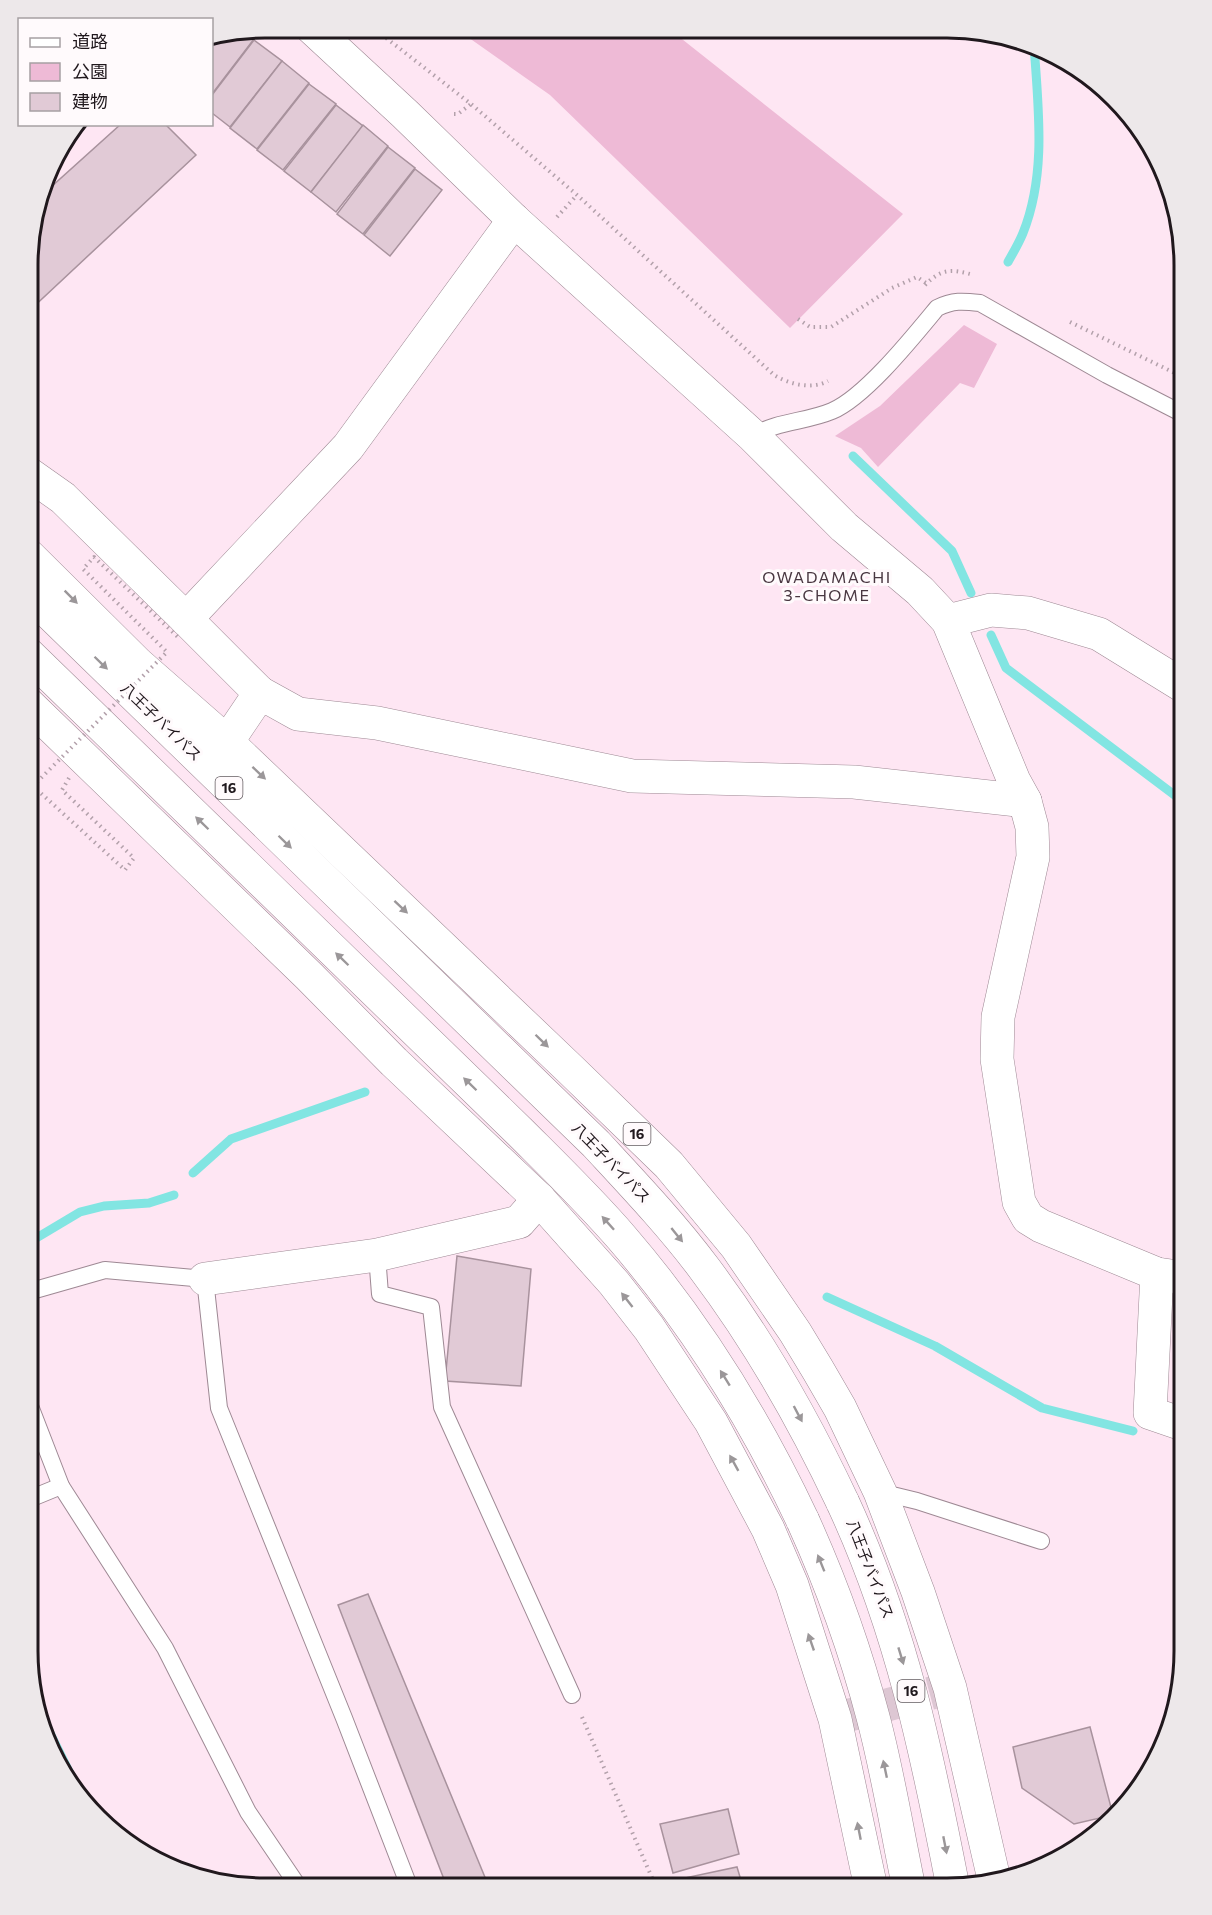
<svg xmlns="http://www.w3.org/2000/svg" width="1212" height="1915" viewBox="0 0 1212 1915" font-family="Commissioner,'Noto Sans JP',sans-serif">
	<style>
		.green { fill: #eebad6 }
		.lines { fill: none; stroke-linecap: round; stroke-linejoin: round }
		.stream { stroke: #82e5e2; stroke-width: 9 }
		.building { fill: #e1cad6; stroke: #a8929d; stroke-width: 1.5 }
		.trunk-tunnel { stroke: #ddc7d3; stroke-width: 33; stroke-dasharray: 33 16; stroke-linecap: butt }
		.service-casing { stroke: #9e8994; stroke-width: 18 }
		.minor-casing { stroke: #9e8994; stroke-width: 34 }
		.trunk-casing { stroke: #9e8994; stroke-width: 34 }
		.path { stroke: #b3a1ab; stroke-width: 4; stroke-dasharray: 1.5 4.5; stroke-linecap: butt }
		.service { stroke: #fff; stroke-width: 16 }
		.minor { stroke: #fff; stroke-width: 33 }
		.trunk { stroke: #fff; stroke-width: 33 }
		.trunk-bridge-casing { stroke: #9e8994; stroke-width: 34; stroke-linecap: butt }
		.path-bridge { stroke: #b3a1ab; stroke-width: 4; stroke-dasharray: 1.5 4.5; stroke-linecap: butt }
		.trunk-bridge { stroke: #fff; stroke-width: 33 }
		.oneway { fill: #9b9799 }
		.labels { text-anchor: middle; stroke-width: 6; stroke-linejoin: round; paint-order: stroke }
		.shield { fill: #fffafc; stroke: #635c60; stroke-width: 1.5 }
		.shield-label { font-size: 14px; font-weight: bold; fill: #20181d }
		.street-label { font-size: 15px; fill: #20181d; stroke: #fffafc }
		.neighbourhood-label { font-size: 16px; letter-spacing: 1.5px; fill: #493741; stroke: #fffafc }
		.rim { fill: none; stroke: #20181d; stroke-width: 3 }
	</style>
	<rect width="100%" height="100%" fill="#fee6f3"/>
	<g class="green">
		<path d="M455 28H668L903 214 790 328 550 95Z"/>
		<path d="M964 325 997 344 974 388 960 383 878 467 861 448 835 436 880 406Z"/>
	</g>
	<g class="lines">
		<g class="stream">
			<path d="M1008 262C1013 253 1019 243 1023 233 1047 173 1038 107 1034 44"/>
			<path d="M853 456 952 551 971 593"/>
			<path d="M991 635 1006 668 1185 803"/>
			<path d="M193 1173 231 1139 365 1092"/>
			<path d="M28 1243 80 1212 104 1206 149 1203 174 1195"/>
			<path d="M827 1297 935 1346 1042 1408 1133 1431"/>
			<path d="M40 1713 85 1804"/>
		</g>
	</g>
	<g class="building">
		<path d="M244 31 254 39 212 94V38Z"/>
		<path d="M254 40 282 61 230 127 212 113V95Z"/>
		<path d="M282 61 309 83 257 149 230 128Z"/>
		<path d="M309 84 336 104 283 170 257 150Z"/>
		<path d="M336 105 363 126 311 192 284 171Z"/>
		<path d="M121 124H165L196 155 29 311V234L40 197Z"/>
		<path d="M363 125 388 146 336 212 311 192Z"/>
		<path d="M388 147 415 168 363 234 337 214Z"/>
		<path d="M415 169 442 190 390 256 364 235Z"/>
		<path d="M457 1256 531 1269 521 1386 445 1381Z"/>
		<path d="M368 1594 489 1887H447L338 1605Z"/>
		<path d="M1090 1727 1113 1815 1074 1824 1022 1788 1013 1747Z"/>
		<path d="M728 1809 739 1854 673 1873 660 1824Z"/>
		<path d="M737 1867 743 1887H682L680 1879Z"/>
	</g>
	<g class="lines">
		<path class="trunk-tunnel" d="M835 1719 950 1688"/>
		<defs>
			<g id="service">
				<path d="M753 436C777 421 806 422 832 411 865 397 913 337 937 308 953 300 963 301 980 303L1107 375 1185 415"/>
				<path d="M377 1255 380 1294 431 1307 442 1407 572 1695"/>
				<path d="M28 1292 105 1270 205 1279 219 1408 344 1718 409 1886"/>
				<path d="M27 1394 30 1406 61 1486 165 1648 248 1812 298 1886"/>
				<path d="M880 1492 917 1501 1041 1541"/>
				<path d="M27 1500 61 1486"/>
			</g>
			<g id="minor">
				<path d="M311 27 405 114 514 220 753 436 844 527 920 591 948 621 1014 781 1025 801 1032 827 1033 857 998 1017 997 1059 1019 1202 1028 1218 1041 1226 1157 1274 1185 1278"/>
				<path d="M29 474 63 498 186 619"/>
				<path d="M948 621 991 610 1028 613 1099 634 1185 687"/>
				<path d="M260 693 186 619 348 447 514 220"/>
				<path d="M227 742 260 693 298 714 377 723 632 776 854 782 1025 801"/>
				<path d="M1157 1274 1150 1413 1185 1425"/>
				<path d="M205 1279 377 1255 519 1222 539 1199"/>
			</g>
			<g id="trunk">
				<path d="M29 556 138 664 227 742 571 1070 669 1165 736 1246 795 1332 818 1370 840 1408 880 1492 918 1592 950 1688 994 1879"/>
				<path d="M28 592 596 1144C633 1184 671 1224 704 1268 759 1341 804 1420 843 1503"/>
				<path d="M28 654 521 1133C555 1167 590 1201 622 1238 696 1324 755 1419 803 1521"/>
				<path d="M28 704 309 976 394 1062 539 1199 614 1283 649 1328 711 1422 768 1529 792 1585 835 1719 871 1888"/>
			</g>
		</defs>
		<use href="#service" class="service-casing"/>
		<use href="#minor" class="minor-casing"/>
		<use href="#trunk" class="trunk-casing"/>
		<g class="path">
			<path d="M372 27 471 104 577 195 774 375C789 384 811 390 828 381"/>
			<path d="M454 114H458L471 104"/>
			<path d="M557 217 577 195"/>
			<path d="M925 285C942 268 951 269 974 275"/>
			<path d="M798 319 810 327H831L892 288 917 277 926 283"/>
			<path d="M1070 322 1185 378"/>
			<path d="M582 1717 656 1887"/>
		</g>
		<use href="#service" class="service"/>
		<use href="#minor" class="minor"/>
		<use href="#trunk" class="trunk"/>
		<defs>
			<g id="trunk-bridge">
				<path d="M843 1503C901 1628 927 1753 953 1887"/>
				<path d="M803 1521C832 1585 855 1649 873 1717 888 1773 897 1831 909 1888"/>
			</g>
		</defs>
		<use href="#trunk-bridge" class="trunk-bridge-casing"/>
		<path class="path-bridge" d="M69 778 62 790 134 858 125 870 33 786 167 652 83 569 94 557 180 639"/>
		<use href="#trunk-bridge" class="trunk-bridge"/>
	</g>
	<defs><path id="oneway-solid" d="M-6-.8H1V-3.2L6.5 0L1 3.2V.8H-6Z" transform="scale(1.5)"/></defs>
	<g class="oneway">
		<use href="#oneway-solid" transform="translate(71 597) rotate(45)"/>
		<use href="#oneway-solid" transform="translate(101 663) rotate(44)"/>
		<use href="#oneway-solid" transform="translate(259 773) rotate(43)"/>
		<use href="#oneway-solid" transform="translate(202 823) rotate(-136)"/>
		<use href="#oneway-solid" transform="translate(285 842) rotate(44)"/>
		<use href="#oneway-solid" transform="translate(401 907) rotate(43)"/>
		<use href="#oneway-solid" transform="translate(342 959) rotate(-136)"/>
		<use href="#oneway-solid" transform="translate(542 1041) rotate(44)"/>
		<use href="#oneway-solid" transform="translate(470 1084) rotate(-136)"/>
		<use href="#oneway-solid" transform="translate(608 1223) rotate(-132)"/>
		<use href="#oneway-solid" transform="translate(677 1235) rotate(51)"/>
		<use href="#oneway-solid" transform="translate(627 1300) rotate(-128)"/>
		<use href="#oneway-solid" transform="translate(725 1378) rotate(-122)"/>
		<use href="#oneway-solid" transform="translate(798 1414) rotate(62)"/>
		<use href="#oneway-solid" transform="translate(734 1463) rotate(-119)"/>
		<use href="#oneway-solid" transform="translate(821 1563) rotate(-112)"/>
		<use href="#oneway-solid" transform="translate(811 1642) rotate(-109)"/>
		<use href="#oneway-solid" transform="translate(901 1656) rotate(73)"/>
		<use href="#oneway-solid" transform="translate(885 1769) rotate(-102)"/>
		<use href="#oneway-solid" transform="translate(859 1831) rotate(-101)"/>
		<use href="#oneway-solid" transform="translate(945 1845) rotate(79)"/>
	</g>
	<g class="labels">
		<g class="shield">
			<rect x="215.5" y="777" width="27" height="22" rx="4.5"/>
			<rect x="623.5" y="1123" width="27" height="22" rx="4.5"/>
			<rect x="897.5" y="1680" width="27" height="22" rx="4.5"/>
		</g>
		<g class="shield-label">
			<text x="229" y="793">16</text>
			<text x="637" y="1139">16</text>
			<text x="911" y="1696">16</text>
		</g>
		<g class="street-label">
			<text transform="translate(161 722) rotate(44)" y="5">八王子バイパス</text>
			<text transform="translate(611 1163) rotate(46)" y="5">八王子バイパス</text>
			<text transform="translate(870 1569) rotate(69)" y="5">八王子バイパス</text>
		</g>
		<g class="neighbourhood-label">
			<text x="827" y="583">OWADAMACHI<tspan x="827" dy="18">3-CHOME</tspan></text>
		</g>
	</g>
	<path d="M0 0H1212V1915H0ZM265 38H947A227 227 0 0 1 1174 265V1651A227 227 0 0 1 947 1878H265A227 227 0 0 1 38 1651V265A227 227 0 0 1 265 38Z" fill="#ede8ea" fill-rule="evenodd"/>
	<path class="rim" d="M265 38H947A227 227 0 0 1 1174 265V1651A227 227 0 0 1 947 1878H265A227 227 0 0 1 38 1651V265A227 227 0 0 1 265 38Z"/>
	<rect x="18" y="18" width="195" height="108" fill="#fffafc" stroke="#a6a0a3" stroke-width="1.5"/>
	<rect x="30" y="38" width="30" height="9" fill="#ffffff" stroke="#a6a0a3" stroke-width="1.5"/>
	<text x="72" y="48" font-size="18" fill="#20181d">道路</text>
	<rect x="30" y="63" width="30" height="18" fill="#eebad6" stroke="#a6a0a3" stroke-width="1.5"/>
	<text x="72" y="78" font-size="18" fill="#20181d">公園</text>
	<rect x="30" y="93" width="30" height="18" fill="#e1cad6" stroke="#a6a0a3" stroke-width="1.5"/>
	<text x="72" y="108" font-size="18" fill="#20181d">建物</text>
</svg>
